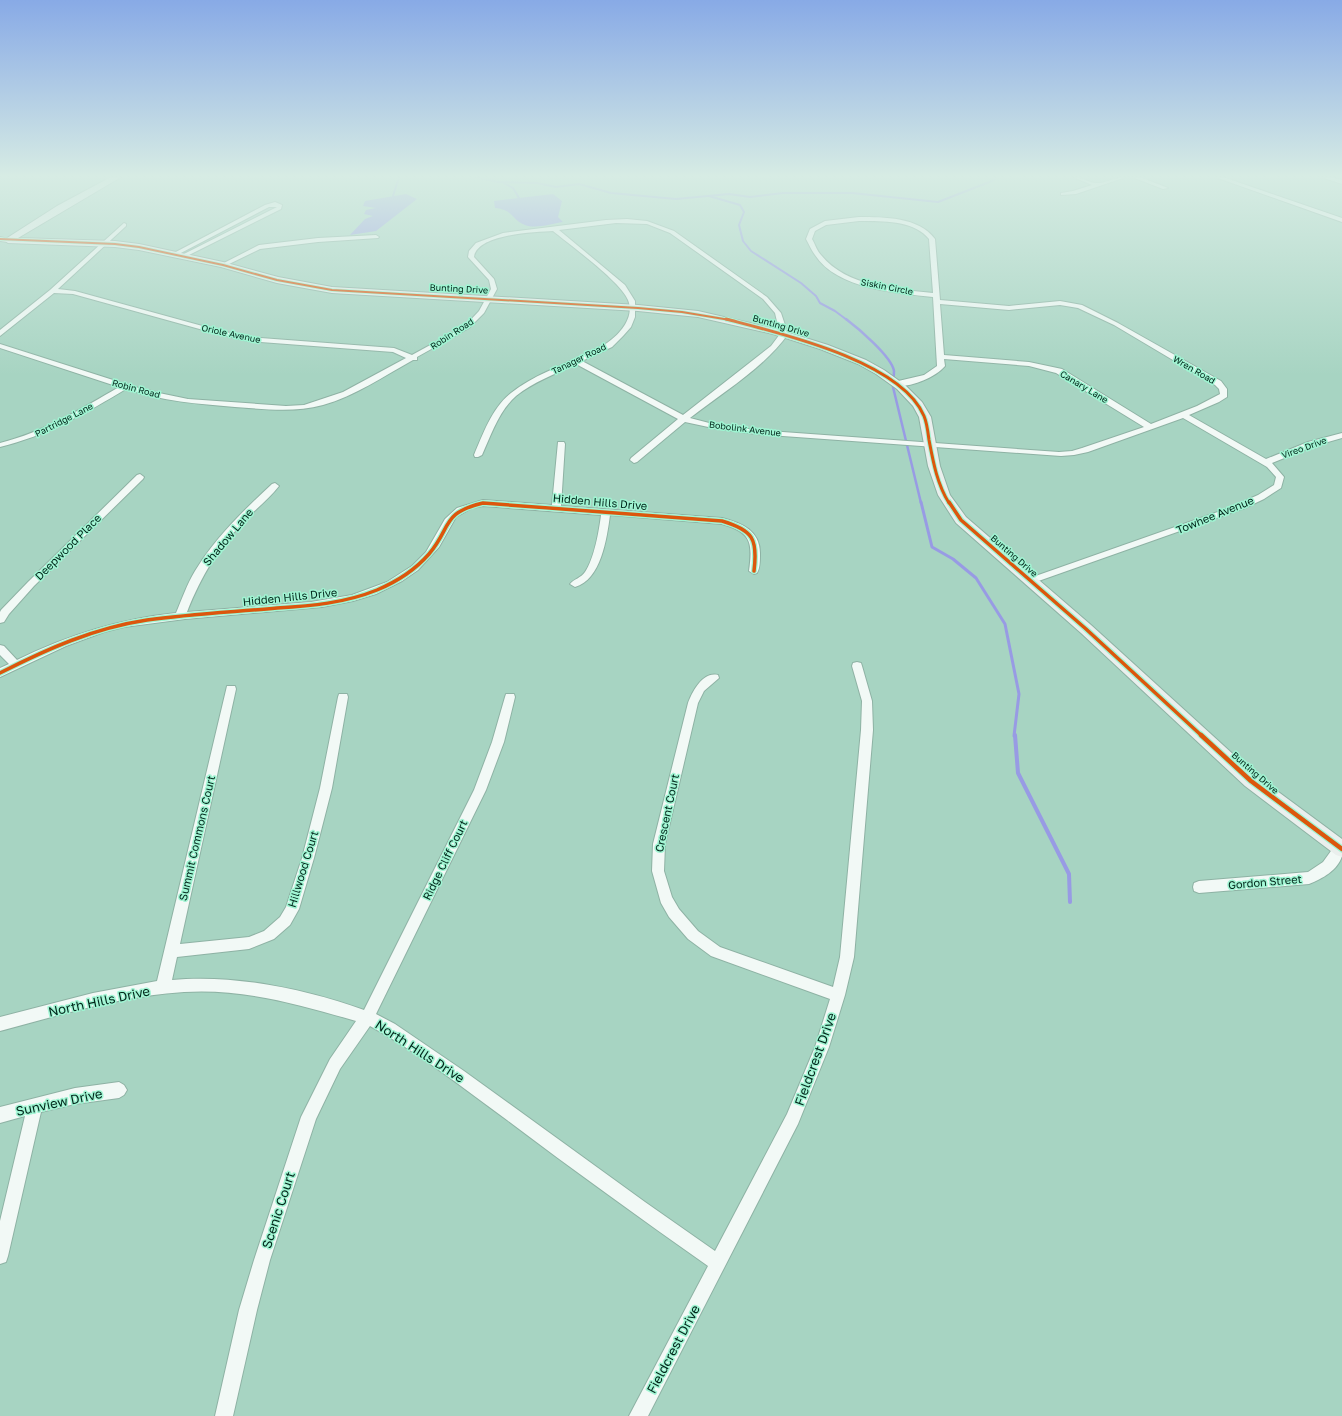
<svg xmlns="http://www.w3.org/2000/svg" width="1342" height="1416" viewBox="0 0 1342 1416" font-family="'Golos Text',sans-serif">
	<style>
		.water { fill: #989be4 }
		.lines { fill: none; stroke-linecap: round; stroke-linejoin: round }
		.stream-far3 { stroke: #989be4; stroke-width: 2 }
		.stream-far2 { stroke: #989be4; stroke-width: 2.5 }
		.stream-far1 { stroke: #989be4; stroke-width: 3 }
		.stream { stroke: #989be4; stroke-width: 4 }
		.street-casing { stroke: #8eb2a4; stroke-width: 2 }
		.secondary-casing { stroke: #8eb2a4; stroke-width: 2 }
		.street { fill: #f2f9f6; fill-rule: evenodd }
		.secondary { fill: #eaefed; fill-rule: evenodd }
		.cycleway-far3-casing { stroke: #a0f5d3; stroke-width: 3.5 }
		.cycleway-far2-casing { stroke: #a0f5d3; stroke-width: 5 }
		.cycleway-far1-casing { stroke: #a0f5d3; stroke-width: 6 }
		.cycleway-casing { stroke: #a0f5d3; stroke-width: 7 }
		.cycleway-far3 { stroke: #dc560d; stroke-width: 2 }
		.cycleway-far2 { stroke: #dc560d; stroke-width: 3 }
		.cycleway-far1 { stroke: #dc560d; stroke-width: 3.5 }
		.cycleway { stroke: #dc560d; stroke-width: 4.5 }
		.labels { text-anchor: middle; stroke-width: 3; stroke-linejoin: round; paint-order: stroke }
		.far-street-label { font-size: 9px; fill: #01261a; stroke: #a0f5d3 }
		.street-label { font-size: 11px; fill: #01261a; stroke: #a0f5d3 }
		.near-street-label { font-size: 13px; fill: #01261a; stroke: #a0f5d3 }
	</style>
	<rect width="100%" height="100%" fill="#a7d4c2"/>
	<g class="water">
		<path d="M406 194 417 199 376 231 350 235 365 219 373 216 364 214 366 210 376 208 363 206 365 201Z"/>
		<path d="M553 194 562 201 558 217 563 222C551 224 536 229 525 225 511 219 514 210 495 208L494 201Z"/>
	</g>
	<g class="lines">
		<g class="stream-far3">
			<path d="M476 177 498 182 537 183 556 187 579 184 611 193 676 199 729 194 750 197 783 193H852L938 202 992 181 996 177"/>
			<path d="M504 183 513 188 519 198"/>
			<path d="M393 196 399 177"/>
			<path d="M709 196 740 205 744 212 739 225 743 241 751 251 801 283 816 296 820 303 835 311 847 320"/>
		</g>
		<path class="stream-far2" d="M846 319C858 328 892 357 894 371 894 376 893 382 893 387L921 503"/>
		<path class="stream-far1" d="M921 502 932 547 953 559 976 578 1005 624 1019 694 1014 736"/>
		<path class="stream" d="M1015 735 1018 773 1069 874 1070 902"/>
		<defs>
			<g id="street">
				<path d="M1073 177C1082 177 1091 184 1098 183 1107 183 1115 177 1126 177L1076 194 1061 195V193L1073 191 1092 185Z"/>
				<path d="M1132 177H1140L1168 188 1163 189Z"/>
				<path d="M1215 177H1223L1342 218V222Z"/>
				<path d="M1321 177H1330L1342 180V184Z"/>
				<path d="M275 202 282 205 281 209 185 257 180 256 277 207H269L177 255 172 254 265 205Z"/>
				<path d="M859 217C884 217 919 217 935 239L940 300 1009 306 1060 301 1082 305 1118 323 1221 381 1227 389V397L1219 402 1189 415 1266 459 1308 442 1342 433V438L1314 446 1272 463 1284 477 1281 488 1264 499 1245 508 1030 584 1025 581 1027 579 1229 508 1258 495 1274 485 1276 477 1267 467 1183 418 1088 452 1074 455 1061 456 756 434 713 428 685 422 637 462 634 463 630 460 631 458 678 419 576 364C556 374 533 382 516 396 499 411 491 435 482 455L478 457H475L474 455C483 434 492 408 511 393 532 376 561 366 586 354 593 350 601 347 607 343 620 334 635 317 628 300 620 281 570 245 553 231 535 232 477 234 474 257L494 279 497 289 484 313 469 328 417 357V360H413C384 376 355 396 323 405 294 413 264 409 235 407 198 404 162 401 126 389 86 413 46 436 0 447V443C44 432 81 409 119 387L0 348V344L135 387 159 393 188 399 286 406 304 405 343 392 406 358 393 352 248 341 214 333 73 294 54 293 0 336V330L50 290 124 223 126 224V226L58 289 75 291 217 330 248 337 394 348 412 355 465 326 479 311 491 289 489 280 468 257 469 251 476 243 503 233 606 220 627 219 647 221 674 231 767 297 781 313 788 334C765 367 722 393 690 418L713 424 756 430 1059 452 1072 451 1082 448 1144 427 1056 373 1029 366 944 359 945 366C935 378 909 388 894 386V382L924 375 937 366 933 297C896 293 837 289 815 255 811 250 809 244 806 239L810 229 825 221ZM859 221C882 221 914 220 929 239L933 293C895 289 847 287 821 255 817 251 815 244 812 239L815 231 826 225ZM616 223 647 224 670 233 763 299 775 313 780 334 771 346 683 415 582 361 612 347 623 336 631 327 635 317V301L625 285 559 230ZM940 304 1009 310 1060 305 1078 308 1114 325 1215 385 1219 389 1220 394 1197 406 1151 424 1062 369 1029 362 944 355Z"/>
				<path d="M376 235 379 237 378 238 318 242 260 249 225 266 220 265 259 245 318 238Z"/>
				<path d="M0 237 12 240 9 242 0 241Z"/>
				<path d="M558 442H564L565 444 561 506 722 518C742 523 761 531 760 555 760 561 760 568 757 573L754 574 749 571C753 542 751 532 722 524L610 515C607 538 601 580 575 587L570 584C574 579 581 578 585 572 594 559 599 531 601 515L483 506 472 508 456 517 439 547 418 570 402 581 376 594 353 601 322 607 185 619 124 627 104 632 66 646 0 677V668L9 664 0 655V645L4 646 17 660C68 635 119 619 176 613 182 599 187 584 195 571 215 538 244 510 272 484L275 483 279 486C270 498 257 508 246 519 218 549 202 574 187 612L311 602 352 595 387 582 412 566 426 552 445 519 457 508 483 500 552 505Z"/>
				<path d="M140 474 144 477 143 479 34 586 9 614 4 622 0 623V612L1 610 28 582 137 475Z"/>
				<path d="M857 662 861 663 862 666 872 701 873 730 854 957 845 995 829 1047 798 1124 648 1416H629L708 1266C640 1218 573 1170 507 1120 463 1088 418 1052 370 1026L340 1069 316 1119 270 1260 257 1310 233 1416H215L239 1310 254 1260 301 1117 330 1059 356 1021C301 1005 242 988 184 992 121 996 60 1015 0 1031V1017L93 993 157 981 227 686H235L236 689 180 944 249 937 264 931 280 917 286 907 302 858 320 788 338 697 339 694H347L348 697 332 788 314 858 299 909 290 925 274 939 249 949 177 957 172 980C233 974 306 989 364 1010L474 790 492 742 505 697 506 694H514L515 697 504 742 486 790 376 1014 395 1024 464 1071 645 1202 715 1251 787 1114 815 1047 830 999 711 956 688 939 669 917 661 903 652 871 653 844 688 703C692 692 703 671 718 675L719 678 704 691 698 703 665 844 664 871 672 897 679 909 698 931 720 947 833 987 840 957 861 730 862 701 852 666 853 663Z"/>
				<path d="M1340 843H1342C1342 847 1342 852 1342 856 1338 870 1322 879 1309 884L1199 893 1194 891 1193 887 1194 883 1199 881 1308 872 1323 862 1336 844Z"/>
				<path d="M119 1082 124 1085 127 1090 124 1095 119 1098 75 1104 41 1112 8 1256 6 1262 0 1264V1221L25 1116 0 1123V1107L75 1088Z"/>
			</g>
			<path id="secondary" d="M111 177H121L18 238 115 241 139 244 223 262 278 277 332 287 638 305 698 311 780 330 828 345 866 360 884 370 905 385 922 402 931 417 940 466 950 495 966 517 1091 625 1257 776 1342 839V857L1336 855 1245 786 1081 633 956 523 938 495 928 466 919 417 913 406 897 389 876 374 858 364 820 349 773 334 698 317 638 311 332 293 277 283 221 267 139 250 115 247 8 243 4 240 57 206Z"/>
		</defs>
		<use href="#street" class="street-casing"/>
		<use href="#secondary" class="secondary-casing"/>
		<use href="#street" class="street"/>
		<use href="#secondary" class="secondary"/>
		<defs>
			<path id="cycleway-far3" d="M0 239 115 244 139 247 223 265 277 280 332 290 638 308 682 312 730 320"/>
			<path id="cycleway-far2" d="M726 319C779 333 901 361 924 416 927 423 928 432 929 440 933 461 937 484 949 503"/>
			<g id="cycleway-far1">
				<path d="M949 502 961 520 1086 629 1202 736"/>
				<path d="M0 673C47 649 94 628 147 620 190 614 233 612 277 608 311 606 345 603 377 590 396 582 415 570 429 554 452 527 441 513 483 503L722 521C753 530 758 539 754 571"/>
			</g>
			<path id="cycleway" d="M1201 735 1251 781 1342 849"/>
		</defs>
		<use href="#cycleway-far3" class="cycleway-far3-casing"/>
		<use href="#cycleway-far2" class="cycleway-far2-casing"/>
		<use href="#cycleway-far1" class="cycleway-far1-casing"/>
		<use href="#cycleway" class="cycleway-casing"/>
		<use href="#cycleway-far3" class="cycleway-far3"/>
		<use href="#cycleway-far2" class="cycleway-far2"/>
		<use href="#cycleway-far1" class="cycleway-far1"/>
		<use href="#cycleway" class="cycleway"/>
	</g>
	<linearGradient id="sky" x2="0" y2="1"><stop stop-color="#88aae6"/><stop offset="0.47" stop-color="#d7ece4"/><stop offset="1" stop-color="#d7ece4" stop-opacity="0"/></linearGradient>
	<rect width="1342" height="375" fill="url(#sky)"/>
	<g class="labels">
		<g class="far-street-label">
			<text transform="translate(887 287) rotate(11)" y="3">Siskin Circle</text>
			<text transform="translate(459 289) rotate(3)" y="3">Bunting Drive</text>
			<text transform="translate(781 326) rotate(16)" y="3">Bunting Drive</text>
			<text transform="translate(231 334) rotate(12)" y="3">Oriole Avenue</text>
			<text transform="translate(452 334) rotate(-33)" y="3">Robin Road</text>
			<text transform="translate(579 359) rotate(-26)" y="3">Tanager Road</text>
			<text transform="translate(1194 370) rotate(30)" y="3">Wren Road</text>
			<text transform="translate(1084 387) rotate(31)" y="3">Canary Lane</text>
			<text transform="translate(136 389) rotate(15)" y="3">Robin Road</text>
			<text transform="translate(64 420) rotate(-27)" y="3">Partridge Lane</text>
			<text transform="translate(745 429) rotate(7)" y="3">Bobolink Avenue</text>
			<text transform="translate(1304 448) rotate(-20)" y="3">Vireo Drive</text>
			<text transform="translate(1014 556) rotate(41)" y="3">Bunting Drive</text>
			<text transform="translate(1255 773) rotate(41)" y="3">Bunting Drive</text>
		</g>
		<g class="street-label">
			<text transform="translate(600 502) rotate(5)" y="4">Hidden Hills Drive</text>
			<text transform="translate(1215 515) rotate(-22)" y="4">Towhee Avenue</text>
			<text transform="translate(228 537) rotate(-50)" y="4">Shadow Lane</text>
			<text transform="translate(68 547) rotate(-45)" y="4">Deepwood Place</text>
			<text transform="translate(290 597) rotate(-6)" y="4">Hidden Hills Drive</text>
			<text transform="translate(667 813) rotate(-78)" y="4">Crescent Court</text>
			<text transform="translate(197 838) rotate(-77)" y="4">Summit Commons Court</text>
			<text transform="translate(445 860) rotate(-64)" y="4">Ridge Cliff Court</text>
			<text transform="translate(303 869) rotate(-73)" y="4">Hillwood Court</text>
			<text transform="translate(1265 882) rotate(-5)" y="4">Gordon Street</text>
		</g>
		<g class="near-street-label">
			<text transform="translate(99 1001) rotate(-12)" y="5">North Hills Drive</text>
			<text transform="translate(420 1051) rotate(33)" y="5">North Hills Drive</text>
			<text transform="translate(815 1059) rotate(-70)" y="5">Fieldcrest Drive</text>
			<text transform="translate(59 1102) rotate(-12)" y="5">Sunview Drive</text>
			<text transform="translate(278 1210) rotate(-72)" y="5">Scenic Court</text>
			<text transform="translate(673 1349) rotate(-62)" y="5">Fieldcrest Drive</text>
		</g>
	</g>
</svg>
